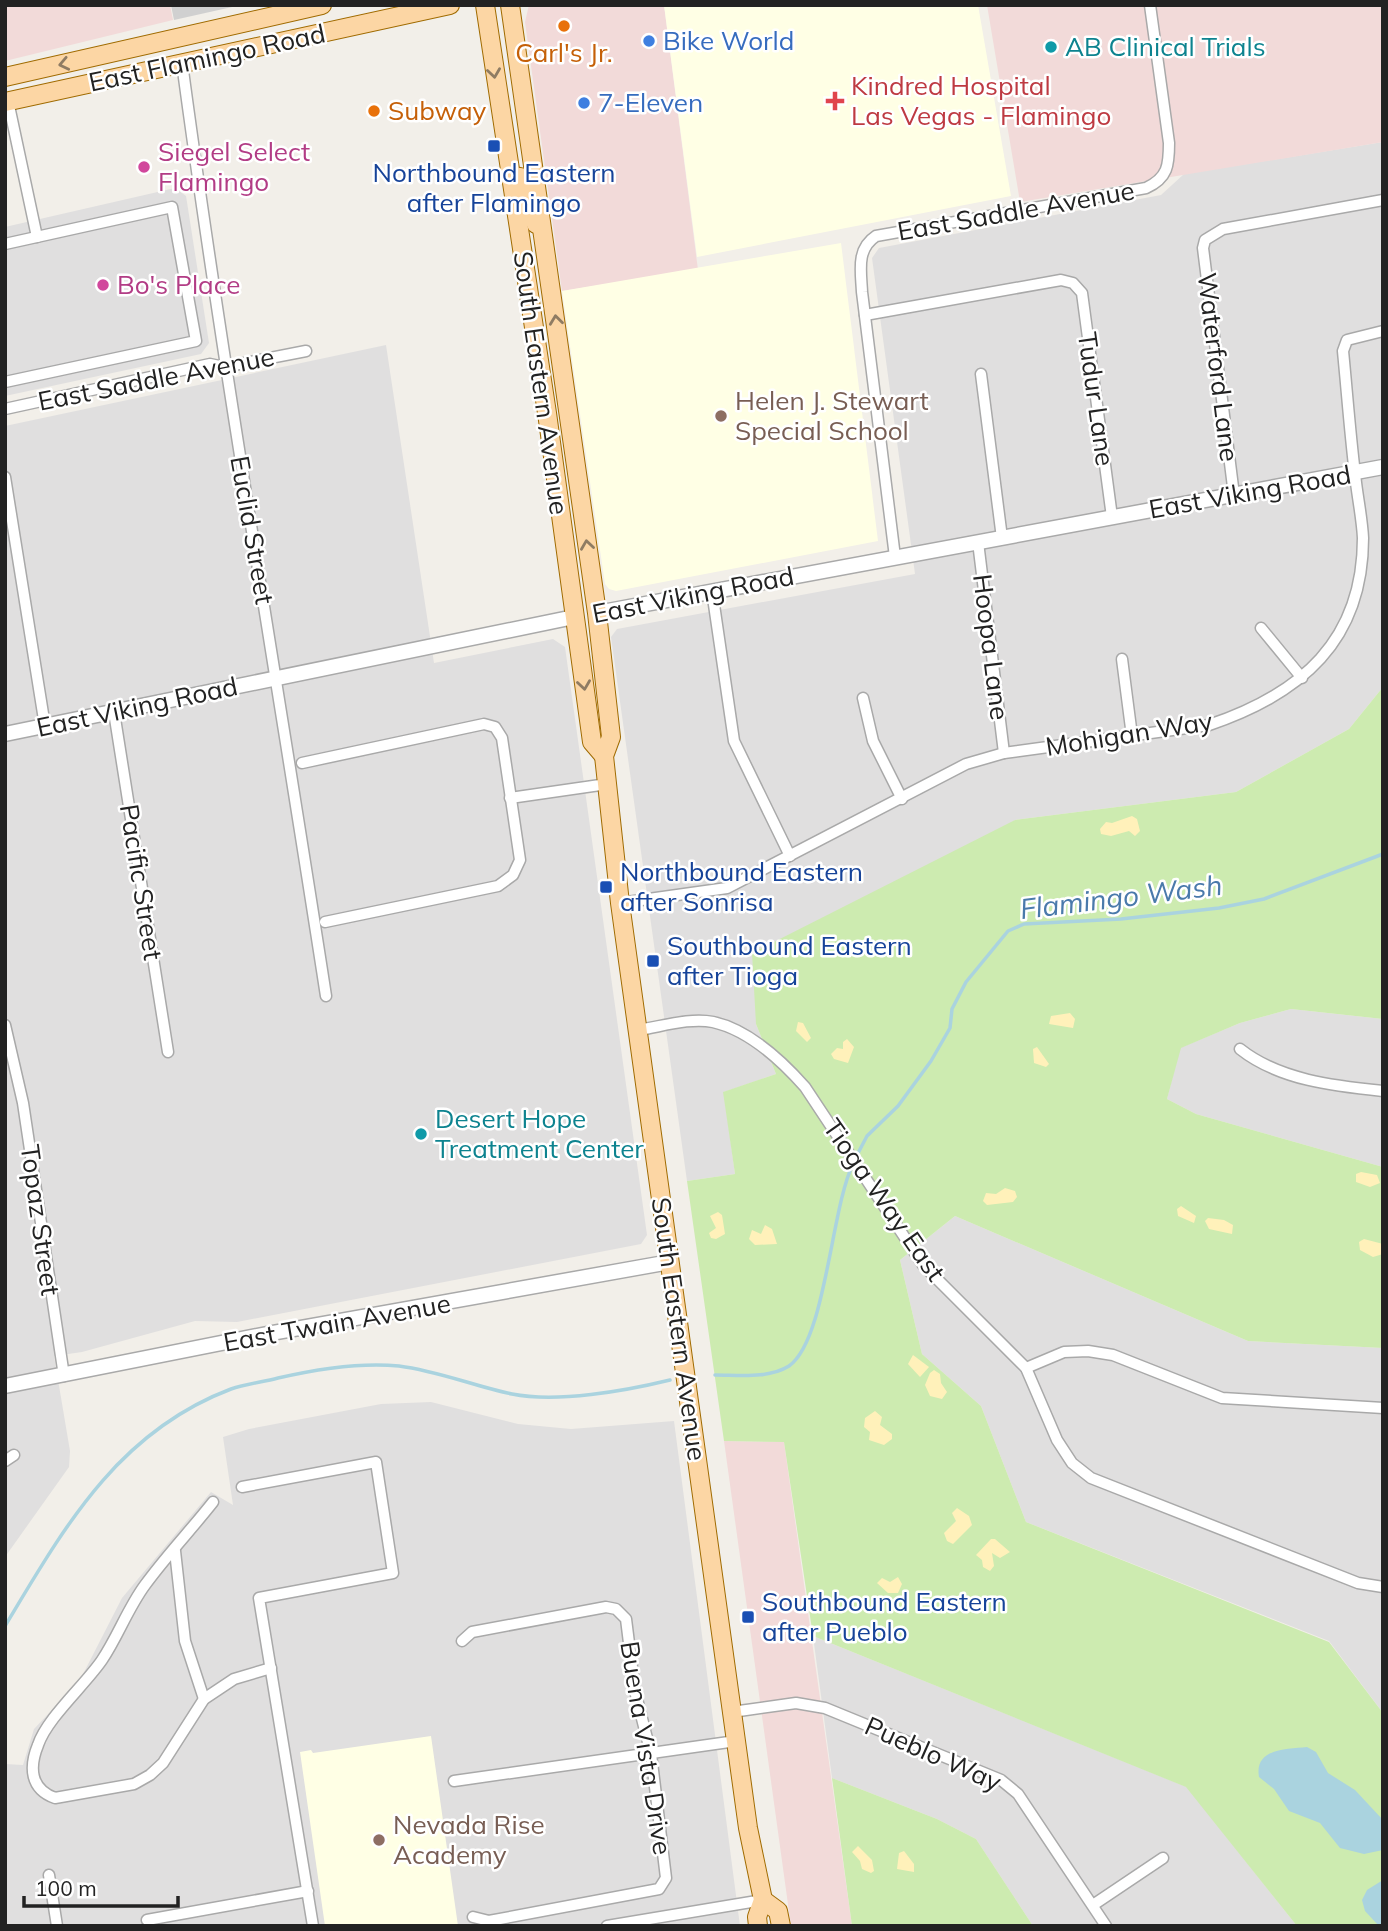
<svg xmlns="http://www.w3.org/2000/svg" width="1388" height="1931" viewBox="0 0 1388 1931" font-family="Mulish,sans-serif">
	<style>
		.residential { fill: #e0dfdf }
		.commercial { fill: #f2dad9 }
		.education { fill: #ffffe5 }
		.religious { fill: #d0d0d0 }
		.grass { fill: #cdebb0 }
		.sand { fill: #fff1ba }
		.water { fill: #aad3df }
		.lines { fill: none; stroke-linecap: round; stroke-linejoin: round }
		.stream { stroke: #aad3df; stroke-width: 3.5 }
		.minor-casing { stroke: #a9a9a9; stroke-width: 13 }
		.tertiary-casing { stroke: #a9a9a9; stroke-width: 17 }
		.primary-casing { stroke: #a06b00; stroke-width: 20 }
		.minor { stroke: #fff; stroke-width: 10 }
		.tertiary { stroke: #fff; stroke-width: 14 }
		.primary { stroke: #fcd6a4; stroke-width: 18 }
		.oneway { stroke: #8f7c63 }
		.food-dot { fill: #e8710a; stroke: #fff; stroke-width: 2.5 }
		.shop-dot { fill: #3f7fe0; stroke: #fff; stroke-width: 2.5 }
		.culture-dot { fill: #0f9aa8; stroke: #fff; stroke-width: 2.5 }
		.health-dot { fill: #e0444e; stroke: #fff; stroke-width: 2.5 }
		.transit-dot { fill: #1a4fb4; stroke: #fff; stroke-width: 2.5 }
		.hotel-dot { fill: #d1479c; stroke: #fff; stroke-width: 2.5 }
		.education-dot { fill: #8d6e63; stroke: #fff; stroke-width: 2.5 }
		.labels { text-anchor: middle; stroke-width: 5; stroke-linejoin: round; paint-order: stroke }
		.shop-label { font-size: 26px; fill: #366cbe; stroke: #fff; text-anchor: start }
		.culture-label { font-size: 26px; fill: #0d838f; stroke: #fff; text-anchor: start }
		.food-label { font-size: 26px; fill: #c56008; stroke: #fff }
		.street-label { font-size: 26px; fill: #222; stroke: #fff }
		.health-label { font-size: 26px; fill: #be3a42; stroke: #fff; text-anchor: start }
		.hotel-label { font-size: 26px; fill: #b23c85; stroke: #fff; text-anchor: start }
		.transit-label { font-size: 26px; fill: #164399; stroke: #fff; text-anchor: start }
		.education-label { font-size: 26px; fill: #785e54; stroke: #fff; text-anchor: start }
		.water-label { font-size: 28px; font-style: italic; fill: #4a7aab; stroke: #fff }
	</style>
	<rect width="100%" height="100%" fill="#f2efe9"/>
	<g class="residential">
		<path d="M1383 142V687L1349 729 1236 792 1015 820 756 1024 776 1074 724 1092 735 1174 687 1181 611 637 617 629 915 574 872 258 879 248 1161 195 1184 174Z"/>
		<path d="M175 188 186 196 209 343 201 354 5 396V227Z"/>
		<path d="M386 345 434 663 553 639 565 647 647 1235 641 1244 237 1322 195 1321 82 1352 54 1356 70 1451 69 1467 5 1557V426Z"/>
		<path d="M1291 1009 1383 1019V1167L1196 1114 1167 1099 1180 1048 1240 1023Z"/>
		<path d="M955 1216 1248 1341 1383 1348V1713L1329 1641 1026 1522 981 1406 922 1354 900 1260Z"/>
		<path d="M431 1402 518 1424 571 1429 674 1421 740 1926H5V1764L23 1765 34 1729 80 1680 122 1598 211 1492 233 1505 223 1437 249 1429 381 1404Z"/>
		<path d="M813 1636 1187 1787 1297 1926H1033L976 1839 937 1819 832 1778Z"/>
	</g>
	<g class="commercial">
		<path d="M5 5H170L173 20 5 61Z"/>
		<path d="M529 5H664L698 270 562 291 525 22Z"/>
		<path d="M987 5H1383V142L1020 202Z"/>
		<path d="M724 1441 784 1442 852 1926H791Z"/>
	</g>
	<g class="education">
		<path d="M664 5H978L1011 196 697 257Z"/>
		<path d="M841 243 878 541 616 591 609 589 605 584 562 291Z"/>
		<path d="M431 1736 458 1926H325L300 1752 311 1750 313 1753Z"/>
	</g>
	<path class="religious" d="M171 5H241L174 20Z"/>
	<g class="grass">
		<path d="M1383 687V1019L1291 1009 1240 1023 1181 1048 1167 1099 1196 1114 1383 1167V1348L1248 1341 955 1216 900 1260 922 1354 981 1406 1026 1522 1329 1642 1383 1713V1926H1297L1186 1787 813 1636 784 1442 724 1441 687 1181 735 1174 723 1092 776 1074 756 1024 752 953 1015 820 1236 792 1349 729Z"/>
		<path d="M832 1778 937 1819 976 1839 1033 1926H852Z"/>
	</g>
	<g class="sand">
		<path d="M1132 816 1137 819 1140 831 1135 836 1129 831 1111 836 1101 834 1100 829 1106 822 1112 823Z"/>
		<path d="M1070 1013 1075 1019 1073 1028 1049 1024 1051 1016Z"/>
		<path d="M798 1022 803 1023 811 1038 807 1042 796 1031Z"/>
		<path d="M847 1039 854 1047 848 1063 834 1059 831 1054 837 1048 843 1049V1042Z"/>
		<path d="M1037 1047 1049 1064 1046 1067 1034 1063 1033 1049Z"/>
		<path d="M1361 1172 1377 1175 1380 1183 1370 1187 1356 1182V1174Z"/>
		<path d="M1005 1188 1015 1191 1017 1197 1013 1202 987 1205 983 1201 986 1193 996 1194Z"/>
		<path d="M1181 1206 1196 1216 1194 1223 1178 1216 1177 1209Z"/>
		<path d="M718 1212 722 1215 725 1234 716 1239 711 1238 709 1233 716 1228 710 1216Z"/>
		<path d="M1208 1218 1224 1220 1233 1225 1232 1234 1209 1229 1205 1221Z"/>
		<path d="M765 1225 772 1229 777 1244 755 1245 749 1239 752 1230 761 1234Z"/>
		<path d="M1364 1239 1383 1244V1254L1373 1257 1360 1250 1359 1242Z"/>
		<path d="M913 1355 929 1367 920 1377 908 1364Z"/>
		<path d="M934 1370 940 1374 941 1383 947 1392 942 1399 930 1396 925 1385 930 1373Z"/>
		<path d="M875 1411 882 1417 880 1425 892 1434V1439L884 1445 869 1440 870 1432 864 1427 865 1418Z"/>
		<path d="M957 1508 969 1516 972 1525 953 1544 947 1541 944 1533 956 1521 952 1513Z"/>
		<path d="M991 1539H995L1010 1552 1000 1558 992 1553 994 1566 990 1571 983 1567 982 1560 976 1555Z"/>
		<path d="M898 1577 902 1584 898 1593H888L877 1583 882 1578 890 1582Z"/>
		<path d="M858 1846 872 1860 874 1871 871 1873 862 1869 860 1861 852 1852Z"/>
		<path d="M904 1851 914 1864V1872L897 1869 899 1853Z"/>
	</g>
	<g class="water">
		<path d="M1307 1747 1316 1752 1328 1773 1355 1790 1383 1820V1850L1364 1854 1340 1848 1320 1823 1289 1811 1274 1789 1259 1777C1254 1748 1287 1749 1307 1747Z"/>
		<path d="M1383 1880V1926H1379L1365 1911 1362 1900 1367 1890Z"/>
	</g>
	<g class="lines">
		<g class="stream">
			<path d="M856 1157 867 1136 898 1106 931 1061 950 1028 952 1009 966 982 1008 931 1024 924 1121 919 1219 908 1264 899 1383 854"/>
			<path d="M715 1375C739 1375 768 1379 789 1366 826 1340 831 1208 853 1164"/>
			<path d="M5 1626C64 1528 117 1432 231 1389 246 1384 263 1382 278 1378 317 1369 359 1362 399 1366 438 1371 474 1386 512 1394 557 1403 625 1391 670 1380"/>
		</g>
		<defs>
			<g id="minor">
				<path d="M182 63C224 375 278 685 326 996"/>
				<path d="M8 101 37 237"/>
				<path d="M5 244 172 207 196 341 5 382"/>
				<path d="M865 315 1061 280 1073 283 1082 293 1112 517"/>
				<path d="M981 374 1002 538"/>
				<path d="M5 409 210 364 224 367 306 351"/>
				<path d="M5 477 45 726"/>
				<path d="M1234 495 1203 248 1205 240 1223 229 1383 200"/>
				<path d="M978 542 1004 753"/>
				<path d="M895 557 862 292C861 271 856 249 876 236L1146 188C1168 178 1169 165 1169 143L1150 5"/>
				<path d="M712 591 734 741 790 856"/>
				<path d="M1261 628 1302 678"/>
				<path d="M1122 659 1132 736"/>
				<path d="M863 698 873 741 902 799"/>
				<path d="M114 712 168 1052"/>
				<path d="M302 763 484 724 495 727 502 738 520 860 513 875 498 886 325 922"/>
				<path d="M510 798 607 784"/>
				<path d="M620 903 727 888 966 764 1004 753 1209 725C1301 694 1363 641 1363 538 1362 517 1357 495 1355 474 1350 433 1347 392 1343 351L1347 340 1383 331"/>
				<path d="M5 1025 23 1103 64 1376"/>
				<path d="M638 1030C660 1027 690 1017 713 1022 749 1030 782 1061 805 1087L923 1265 1026 1368 1057 1440 1072 1463 1091 1478 1358 1583 1383 1587"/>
				<path d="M1240 1049C1279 1080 1334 1086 1383 1091"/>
				<path d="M1026 1368 1064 1352 1088 1351 1113 1355 1222 1398 1383 1408"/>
				<path d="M5 1461 14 1455"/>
				<path d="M242 1487 376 1462 393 1573 259 1598 313 1926"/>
				<path d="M213 1502C191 1530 166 1556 145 1585 128 1608 118 1636 102 1660 85 1685 47 1718 38 1745 29 1767 30 1789 55 1798L134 1784 150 1775 163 1763 204 1699 234 1679 271 1668"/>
				<path d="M175 1551 185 1641 204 1699"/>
				<path d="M462 1641 472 1632 606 1607 616 1609 626 1619 635 1691 651 1754 666 1878 659 1889 489 1921 473 1917"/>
				<path d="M732 1712 796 1703 825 1708 1001 1780 1018 1794 1106 1926"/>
				<path d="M454 1781 736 1741"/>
				<path d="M49 1875 57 1926"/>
				<path d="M1093 1905 1163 1858"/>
				<path d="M147 1920 308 1891"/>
				<path d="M607 1926 763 1900"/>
			</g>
			<g id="tertiary">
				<path d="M597 613 1383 467"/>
				<path d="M5 734 574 617"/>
				<path d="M5 1386 272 1333 670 1262"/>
			</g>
			<g id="primary">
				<path d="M485 5 547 413 592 742 604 756"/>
				<path d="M510 5 597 613 611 737 604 756 620 903 748 1828 763 1900 757 1917 758 1926"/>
				<path d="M5 77 322 5"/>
				<path d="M5 102 450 5"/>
				<path d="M509 176 520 177 536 224"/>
				<path d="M763 1900 778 1911 781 1926"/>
			</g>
		</defs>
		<use href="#minor" class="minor-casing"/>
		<use href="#tertiary" class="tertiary-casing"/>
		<use href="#primary" class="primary-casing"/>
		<use href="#minor" class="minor"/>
		<use href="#tertiary" class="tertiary"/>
		<use href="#primary" class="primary"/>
	</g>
	<defs><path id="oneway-chevron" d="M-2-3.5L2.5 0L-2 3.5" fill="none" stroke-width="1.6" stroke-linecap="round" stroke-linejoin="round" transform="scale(1.75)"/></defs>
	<g class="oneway">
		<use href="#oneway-chevron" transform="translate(64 64) rotate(168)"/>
		<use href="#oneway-chevron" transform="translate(494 73) rotate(82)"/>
		<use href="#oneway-chevron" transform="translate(556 320) rotate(-97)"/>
		<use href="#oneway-chevron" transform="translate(587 545) rotate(-98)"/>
		<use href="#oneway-chevron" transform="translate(584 685) rotate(82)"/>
	</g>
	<g class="food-dot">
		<circle cx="564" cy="26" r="7"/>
		<circle cx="374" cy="111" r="7"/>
	</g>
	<g class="shop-dot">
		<circle cx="649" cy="41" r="7"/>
		<circle cx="584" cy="103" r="7"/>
	</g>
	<g class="culture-dot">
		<circle cx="1051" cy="47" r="7"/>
		<circle cx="421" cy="1134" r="7"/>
	</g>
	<path class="health-dot" d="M831.5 90.5h7v7h7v7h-7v7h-7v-7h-7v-7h7z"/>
	<g class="transit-dot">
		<rect x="487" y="139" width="14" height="14" rx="3.5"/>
		<rect x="599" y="880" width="14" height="14" rx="3.5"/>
		<rect x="646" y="954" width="14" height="14" rx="3.5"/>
		<rect x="741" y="1610" width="14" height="14" rx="3.5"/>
	</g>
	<g class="hotel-dot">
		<circle cx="144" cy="167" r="7"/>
		<circle cx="103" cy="285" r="7"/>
	</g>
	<g class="education-dot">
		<circle cx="721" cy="416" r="7"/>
		<circle cx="379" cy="1840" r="7"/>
	</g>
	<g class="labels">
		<g class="shop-label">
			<text x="663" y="50">Bike World</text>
			<text x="598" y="112">7-Eleven</text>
		</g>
		<g class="culture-label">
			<text x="1065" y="56">AB Clinical Trials</text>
			<text x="435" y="1128">Desert Hope<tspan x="435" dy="30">Treatment Center</tspan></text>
		</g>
		<g class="food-label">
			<text x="564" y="62">Carl's Jr.</text>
			<text x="388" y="120" text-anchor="start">Subway</text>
		</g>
		<g class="street-label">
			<text transform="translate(207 58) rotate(-12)" y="9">East Flamingo Road</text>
			<text transform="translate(1016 211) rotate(-10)" y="9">East Saddle Avenue</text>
			<text transform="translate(1218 367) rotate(83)" y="9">Waterford Lane</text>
			<text transform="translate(156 379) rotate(-11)" y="9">East Saddle Avenue</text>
			<text transform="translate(541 383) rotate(82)" y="9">South Eastern Avenue</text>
			<text transform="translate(1096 399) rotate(82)" y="9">Tudur Lane</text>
			<text transform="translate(1250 492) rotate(-10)" y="9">East Viking Road</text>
			<text transform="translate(252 530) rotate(80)" y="9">Euclid Street</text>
			<text transform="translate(693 595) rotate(-11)" y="9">East Viking Road</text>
			<text transform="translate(991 647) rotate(83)" y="9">Hoopa Lane</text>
			<text transform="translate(137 707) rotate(-12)" y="9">East Viking Road</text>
			<text transform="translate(1129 734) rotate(-9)" y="9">Mohigan Way</text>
			<text transform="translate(141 882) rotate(81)" y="9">Pacific Street</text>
			<text transform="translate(884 1200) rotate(55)" y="9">Tioga Way East</text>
			<text transform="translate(40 1220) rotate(82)" y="9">Topaz Street</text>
			<text transform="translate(337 1323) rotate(-10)" y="9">East Twain Avenue</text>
			<text transform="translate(679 1329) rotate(82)" y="9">South Eastern Avenue</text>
			<text transform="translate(646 1748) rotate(81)" y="9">Buena Vista Drive</text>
			<text transform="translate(933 1754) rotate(24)" y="9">Pueblo Way</text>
		</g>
		<g class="health-label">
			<text x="851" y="95">Kindred Hospital<tspan x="851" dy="30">Las Vegas - Flamingo</tspan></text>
		</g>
		<g class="hotel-label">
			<text x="158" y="161">Siegel Select<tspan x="158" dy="30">Flamingo</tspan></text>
			<text x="117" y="294">Bo's Place</text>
		</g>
		<g class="transit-label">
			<text x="494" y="182" text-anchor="middle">Northbound Eastern<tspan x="494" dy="30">after Flamingo</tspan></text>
			<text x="620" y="881">Northbound Eastern<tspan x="620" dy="30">after Sonrisa</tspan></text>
			<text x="667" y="955">Southbound Eastern<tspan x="667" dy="30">after Tioga</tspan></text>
			<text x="762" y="1611">Southbound Eastern<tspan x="762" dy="30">after Pueblo</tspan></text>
		</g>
		<g class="education-label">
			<text x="735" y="410">Helen J. Stewart<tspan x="735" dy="30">Special School</tspan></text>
			<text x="393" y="1834">Nevada Rise<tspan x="393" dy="30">Academy</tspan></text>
		</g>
		<g class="water-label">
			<text transform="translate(1121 897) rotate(-7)" y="10">Flamingo Wash</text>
		</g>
	</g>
	<rect width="1388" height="1931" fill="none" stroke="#222222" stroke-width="14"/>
	<path d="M24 1896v10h154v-10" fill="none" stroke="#222222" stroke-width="3.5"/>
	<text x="35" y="1896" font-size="21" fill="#222222" stroke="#ffffff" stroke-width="5" paint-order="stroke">100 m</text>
</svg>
